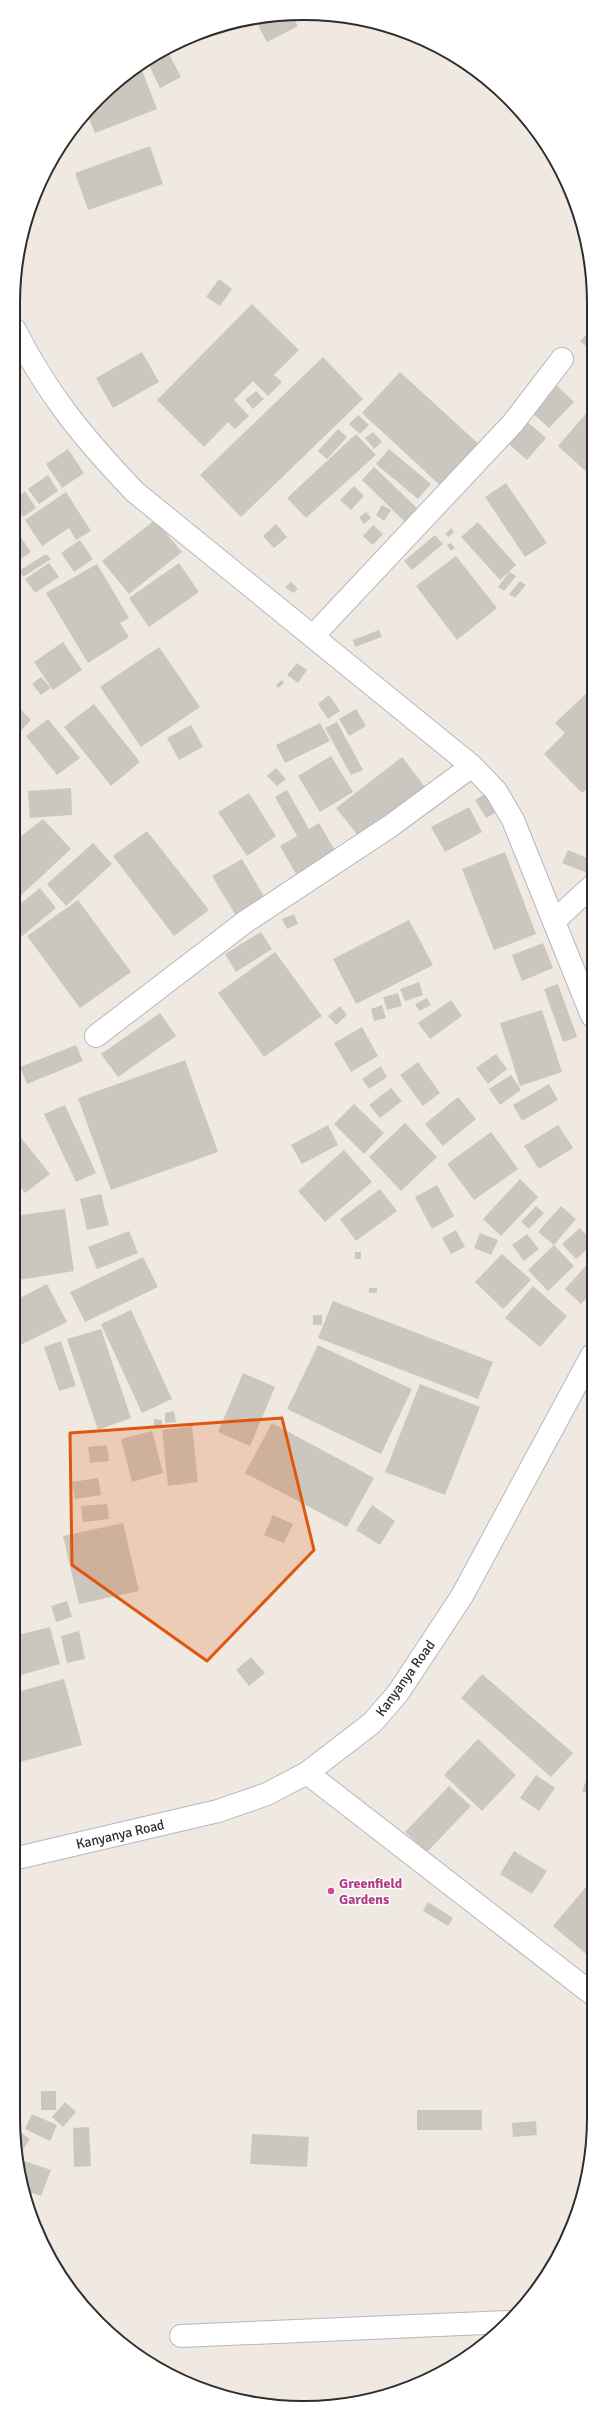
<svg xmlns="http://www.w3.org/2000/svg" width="607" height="2421" viewBox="0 0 607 2421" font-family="Signika,sans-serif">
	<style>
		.building { fill: #cbc7bf }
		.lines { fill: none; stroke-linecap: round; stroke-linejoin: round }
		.minor-casing { stroke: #b4b7c1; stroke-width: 24 }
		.minor { stroke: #fff; stroke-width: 22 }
		.marked { fill: #df570e; fill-opacity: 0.2; stroke: #df570e; stroke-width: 3; stroke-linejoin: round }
		.hotel-dot { fill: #d1479c; stroke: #fff; stroke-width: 1.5 }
		.labels { text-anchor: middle; stroke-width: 3; stroke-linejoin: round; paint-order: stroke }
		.street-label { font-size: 14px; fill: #2e2e2e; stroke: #fff }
		.hotel-label { font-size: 14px; font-weight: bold; fill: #b23c85; stroke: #fff; text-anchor: start }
		.rim { fill: none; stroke: #2e2e2e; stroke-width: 2 }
	</style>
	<rect width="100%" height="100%" fill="#efe9e1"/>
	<g class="building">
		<path d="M292 14 298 26 267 42 258 25 278 15Z"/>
		<path d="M169 54 181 77 160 88 149 65Z"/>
		<path d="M140 65 157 109 95 133 86 111 127 73Z"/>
		<path d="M150 146 163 184 88 210 75 173Z"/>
		<path d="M219 279 232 289 220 306 206 297Z"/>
		<path d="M252 304 299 350 274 375 282 382 268 396 253 381 234 400 249 416 235 429 228 422 204 447 157 400Z"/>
		<path d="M592 329V351L580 341Z"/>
		<path d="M142 352 159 382 113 408 96 378Z"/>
		<path d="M323 357 363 399 241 517 200 475Z"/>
		<path d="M400 372 482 447 443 488 362 413Z"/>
		<path d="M554 383 574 402 549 428 529 410Z"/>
		<path d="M256 391 264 399 253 409 245 400Z"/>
		<path d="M589 410 592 412 590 475 558 446Z"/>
		<path d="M358 415 369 425 360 434 349 424Z"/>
		<path d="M524 419 546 438 527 460 505 441Z"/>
		<path d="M338 429 347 437 327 459 318 451Z"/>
		<path d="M373 432 382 442 374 449 365 438Z"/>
		<path d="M356 434 376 455 306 518 287 498Z"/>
		<path d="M68 449 84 473 62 488 46 464Z"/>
		<path d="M389 449 431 484 418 499 376 464Z"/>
		<path d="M374 467 418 509 405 522 362 480Z"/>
		<path d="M48 475 58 491 39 504 28 489Z"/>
		<path d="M506 483 547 543 525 557 485 497Z"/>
		<path d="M354 486 364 496 351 510 340 500Z"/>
		<path d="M25 491 36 508 23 517 15 506V498Z"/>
		<path d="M66 492 91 531 76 540 69 528 42 546 25 520Z"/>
		<path d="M382 505 391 510 384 521 376 515Z"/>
		<path d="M366 512 371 518 364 524 359 517Z"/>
		<path d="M155 520 182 552 129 594 102 561Z"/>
		<path d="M478 522 516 565 500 580 461 537Z"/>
		<path d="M276 524 287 537 274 548 263 536Z"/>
		<path d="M373 525 383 534 373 545 363 536Z"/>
		<path d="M451 528 454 532 449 537 445 534Z"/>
		<path d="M15 529 31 552 15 563Z"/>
		<path d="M435 535 443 544 412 570 404 561Z"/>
		<path d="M80 540 93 559 74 572 61 553Z"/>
		<path d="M451 543 455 548 451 551 447 545Z"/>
		<path d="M46 554 51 559 23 577 19 571Z"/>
		<path d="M456 556 497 608 457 640 416 586Z"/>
		<path d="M49 563 59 577 35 593 25 579Z"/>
		<path d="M179 563 199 592 149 627 129 598Z"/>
		<path d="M97 564 129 618 120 623 129 637 88 663 46 593Z"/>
		<path d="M509 572 516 576 504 591 498 587Z"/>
		<path d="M520 581 526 585 515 598 509 594Z"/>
		<path d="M291 582 298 589 293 593 285 587Z"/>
		<path d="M379 630 382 637 355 647 353 640Z"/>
		<path d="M63 642 82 670 53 690 34 662Z"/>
		<path d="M159 647 200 707 141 747 100 687Z"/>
		<path d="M297 663 307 670 298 683 287 675Z"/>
		<path d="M41 677 51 688 41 695 32 684Z"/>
		<path d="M282 680 284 683 278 688 276 685Z"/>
		<path d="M592 688V785L582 793 544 754 565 733 555 723Z"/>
		<path d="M329 695 340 711 328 719 318 704Z"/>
		<path d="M15 704 31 720 17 735 15 733Z"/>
		<path d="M94 704 140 762 111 786 64 727Z"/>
		<path d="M356 709 366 726 349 736 339 719Z"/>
		<path d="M48 719 80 758 57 775 26 736Z"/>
		<path d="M337 722 363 770 351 775 325 728Z"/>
		<path d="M320 723 330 741 285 763 276 745Z"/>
		<path d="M191 725 203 747 179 760 167 738Z"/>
		<path d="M331 756 353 792 320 812 298 776Z"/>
		<path d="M402 757 425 787 360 838 336 808Z"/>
		<path d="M276 768 286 779 277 786 267 776Z"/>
		<path d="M71 788 72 815 30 818 28 791Z"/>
		<path d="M287 790 309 829 319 823 336 852 296 874 280 846 297 836 275 797Z"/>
		<path d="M489 792 500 810 486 818 475 800Z"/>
		<path d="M249 793 276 836 247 856 218 812Z"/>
		<path d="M469 807 482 832 445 852 431 827Z"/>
		<path d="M43 819 71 849 15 901V841Z"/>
		<path d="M147 831 209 910 174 936 113 856Z"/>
		<path d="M93 843 112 864 66 906 47 884Z"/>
		<path d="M568 850 592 860V875L562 863Z"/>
		<path d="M505 852 536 934 494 950 462 869Z"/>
		<path d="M242 859 265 898 236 916 212 876Z"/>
		<path d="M40 888 56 908 15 942V908Z"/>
		<path d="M78 900 131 972 80 1008 27 936Z"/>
		<path d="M294 914 298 924 287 929 282 919Z"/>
		<path d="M409 920 433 965 356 1004 333 959Z"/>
		<path d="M261 932 272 949 236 972 225 954Z"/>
		<path d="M543 943 553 968 522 981 512 955Z"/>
		<path d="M275 952 322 1016 264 1057 218 993Z"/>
		<path d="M419 982 423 995 405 1001 400 989Z"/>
		<path d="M558 984 577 1037 563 1042 544 989Z"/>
		<path d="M398 993 402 1006 387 1010 383 997Z"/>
		<path d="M427 998 431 1005 419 1011 415 1004Z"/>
		<path d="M451 1000 462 1016 430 1039 418 1023Z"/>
		<path d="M382 1005 386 1018 374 1021 371 1009Z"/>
		<path d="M340 1006 347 1015 336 1025 328 1016Z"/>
		<path d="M542 1010 562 1072 520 1086 500 1023Z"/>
		<path d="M160 1013 176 1036 118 1077 101 1054Z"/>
		<path d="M14 1027 19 1033 14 1036Z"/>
		<path d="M362 1027 378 1056 351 1072 334 1043Z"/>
		<path d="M76 1045 83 1061 27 1084 20 1067Z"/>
		<path d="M496 1054 507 1069 488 1084 476 1068Z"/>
		<path d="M185 1060 218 1152 111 1190 78 1098Z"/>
		<path d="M418 1062 440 1093 423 1106 400 1075Z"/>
		<path d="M381 1066 387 1077 369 1089 362 1079Z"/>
		<path d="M511 1075 521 1090 500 1105 489 1089Z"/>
		<path d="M549 1084 558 1100 522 1121 513 1105Z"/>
		<path d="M391 1088 402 1101 380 1118 369 1105Z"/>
		<path d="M458 1097 476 1119 443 1146 425 1124Z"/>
		<path d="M354 1104 384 1133 364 1154 334 1124Z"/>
		<path d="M65 1105 96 1173 76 1182 44 1114Z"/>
		<path d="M405 1123 437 1157 401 1191 369 1157Z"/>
		<path d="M328 1125 338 1145 302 1164 291 1145Z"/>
		<path d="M558 1125 573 1148 539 1169 524 1146Z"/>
		<path d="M491 1132 518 1169 474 1200 447 1164Z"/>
		<path d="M18 1134 50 1174 25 1193 16 1182 14 1184V1136Z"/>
		<path d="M344 1150 372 1182 325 1222 298 1191Z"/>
		<path d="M520 1179 538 1197 501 1236 483 1219Z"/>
		<path d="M437 1185 454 1216 432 1229 415 1197Z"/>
		<path d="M380 1189 397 1211 356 1241 340 1219Z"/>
		<path d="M101 1194 109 1225 87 1230 80 1199Z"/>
		<path d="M536 1206 544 1213 529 1229 521 1222Z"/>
		<path d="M561 1206 576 1219 554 1245 538 1232Z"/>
		<path d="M65 1209 74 1271 19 1280 14 1249V1216Z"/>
		<path d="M580 1228 592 1241V1245L576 1259 562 1244Z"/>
		<path d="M456 1230 465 1247 451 1254 442 1238Z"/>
		<path d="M129 1231 138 1253 97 1269 88 1247Z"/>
		<path d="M480 1233 498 1240 491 1255 474 1248Z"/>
		<path d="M527 1234 539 1249 524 1261 512 1245Z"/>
		<path d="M554 1245 574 1266 548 1291 528 1270Z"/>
		<rect x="355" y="1252" width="6" height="7"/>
		<path d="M502 1254 531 1280 503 1309 475 1282Z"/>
		<path d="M143 1257 158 1287 85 1322 70 1292Z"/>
		<path d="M592 1259V1292L581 1304 565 1289Z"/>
		<path d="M47 1284 67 1322 14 1348V1301Z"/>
		<path d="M533 1286 567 1316 540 1347 505 1318Z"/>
		<rect x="369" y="1288" width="8" height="5"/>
		<path d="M333 1301 493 1362 478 1399 318 1338Z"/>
		<path d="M131 1310 172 1399 142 1413 101 1324Z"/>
		<rect x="313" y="1315" width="9" height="10"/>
		<path d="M101 1329 131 1418 98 1430 67 1339Z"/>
		<path d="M61 1341 76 1386 59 1391 44 1347Z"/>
		<path d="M318 1345 412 1389 381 1454 287 1409Z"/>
		<path d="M243 1373 275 1387 250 1446 218 1432Z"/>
		<path d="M420 1384 480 1407 445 1495 385 1472Z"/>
		<path d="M174 1411 176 1422 165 1423V1413Z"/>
		<path d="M154 1419 162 1420V1427H154Z"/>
		<path d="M272 1423 374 1478 347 1527 245 1473Z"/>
		<path d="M192 1426 198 1482 168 1486 162 1430Z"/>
		<path d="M152 1431 163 1473 132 1482 121 1439Z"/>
		<path d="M107 1445 109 1461 90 1463 88 1447Z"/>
		<path d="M98 1478 101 1495 75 1499 72 1482Z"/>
		<path d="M107 1504 109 1519 83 1522 81 1506Z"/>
		<path d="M372 1505 395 1521 380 1545 356 1530Z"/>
		<path d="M273 1515 293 1524 284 1543 264 1535Z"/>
		<path d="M123 1523 139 1591 79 1604 63 1536Z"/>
		<path d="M67 1601 72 1617 56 1622 51 1606Z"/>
		<path d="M50 1627 60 1664 14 1677V1636Z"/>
		<path d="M79 1631 85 1659 67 1663 61 1636Z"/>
		<path d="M251 1657 265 1673 249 1686 236 1670Z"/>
		<path d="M482 1674 573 1753 551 1777 461 1698Z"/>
		<path d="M64 1679 82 1745 13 1764 14 1693Z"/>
		<path d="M478 1739 516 1775 482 1811 444 1775Z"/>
		<path d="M536 1775 555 1788 539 1811 520 1798Z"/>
		<path d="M588 1776 591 1777V1795L582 1791Z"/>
		<path d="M449 1786 471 1806 427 1852 405 1832Z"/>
		<path d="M514 1851 547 1871 532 1894 500 1874Z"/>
		<path d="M591 1881V1958L553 1926Z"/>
		<path d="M428 1902 453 1918 448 1926 423 1911Z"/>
		<rect x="41" y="2091" width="15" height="19"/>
		<path d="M65 2102 76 2112 63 2127 52 2117Z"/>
		<rect x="417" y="2110" width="65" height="20"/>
		<path d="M32 2114 57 2125 50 2141 25 2129Z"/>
		<path d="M536 2121 537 2135 513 2137 512 2123Z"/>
		<path d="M89 2127 91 2166 74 2167 73 2128Z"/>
		<path d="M14 2128 30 2139 17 2158Z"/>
		<path d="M252 2134 309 2137 307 2167 250 2164Z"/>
		<path d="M21 2160 51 2170 41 2196 23 2190 18 2169Z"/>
	</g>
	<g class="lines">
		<defs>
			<g id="minor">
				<path d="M15 330C47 394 86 441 135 492L472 766 496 791 513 820 592 1016"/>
				<path d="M313 636 513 423 562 359"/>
				<path d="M554 921 592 886"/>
				<path d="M96 1036 245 922 389 827 472 766"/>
				<path d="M307 1773 591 1993"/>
				<path d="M13 1859 218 1811 267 1794 307 1773 372 1723 398 1693 462 1596 592 1355"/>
				<path d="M181 2336 508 2322"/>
			</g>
		</defs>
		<use href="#minor" class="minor-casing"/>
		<use href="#minor" class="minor"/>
	</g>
	<path class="marked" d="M282 1418 314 1550 207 1661 72 1565 70 1433Z"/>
	<circle class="hotel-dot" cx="331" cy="1891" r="4"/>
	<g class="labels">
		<g class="street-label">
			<text transform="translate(405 1678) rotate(-54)" y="5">Kanyanya Road</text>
			<text transform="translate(120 1834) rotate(-13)" y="5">Kanyanya Road</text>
		</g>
		<g class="hotel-label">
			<text x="339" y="1888">Greenfield<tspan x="339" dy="16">Gardens</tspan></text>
		</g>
	</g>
	<path d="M0 0H607V2421H0ZM303 20H304A283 283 0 0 1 587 303V2118A283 283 0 0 1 304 2401H303A283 283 0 0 1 20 2118V303A283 283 0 0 1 303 20Z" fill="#fff" fill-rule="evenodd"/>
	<path class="rim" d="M303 20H304A283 283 0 0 1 587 303V2118A283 283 0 0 1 304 2401H303A283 283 0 0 1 20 2118V303A283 283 0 0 1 303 20Z"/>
</svg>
